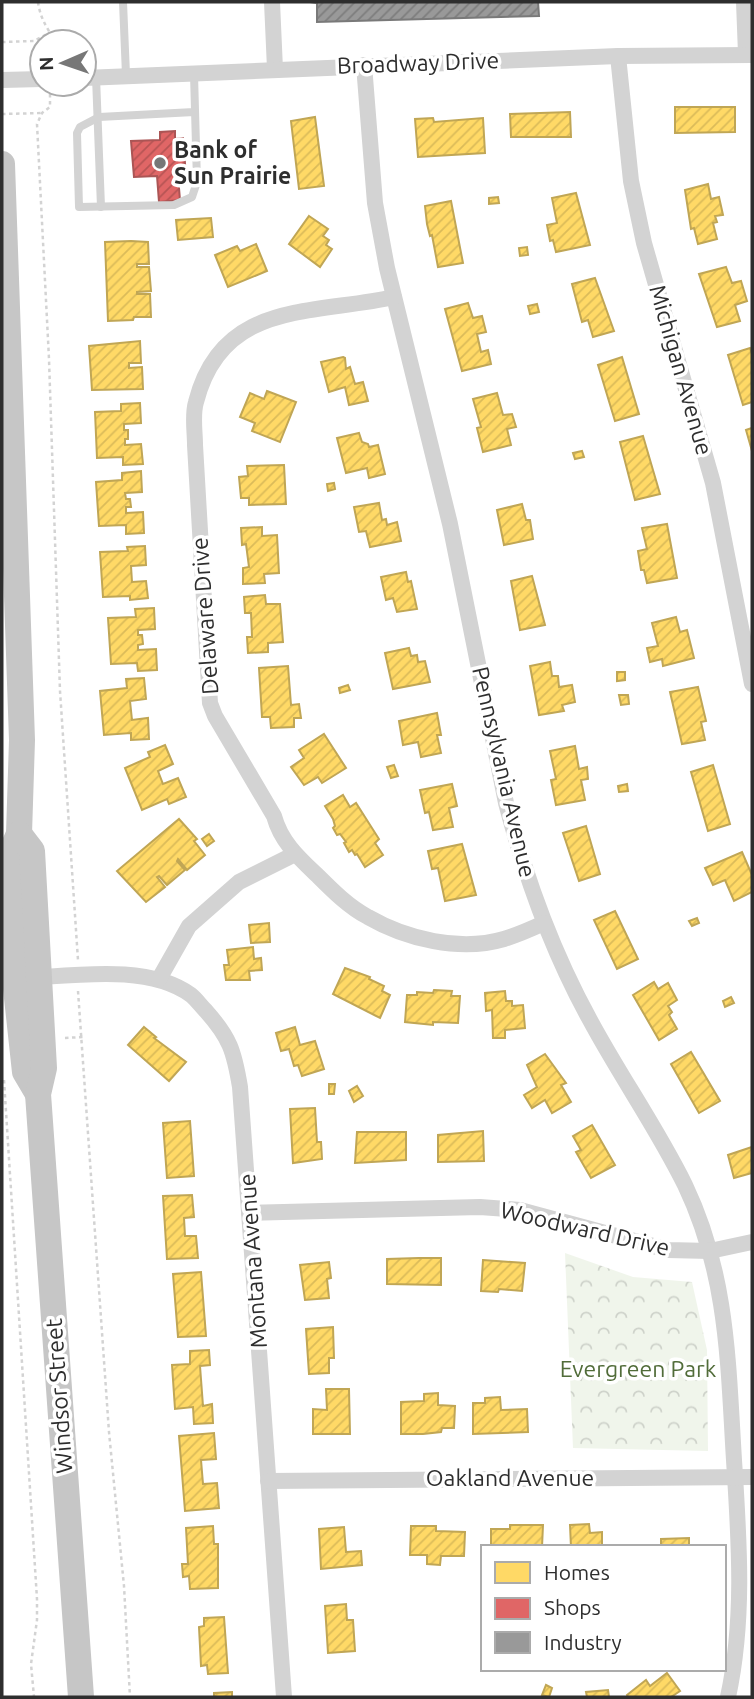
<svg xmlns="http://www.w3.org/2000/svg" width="754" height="1699" viewBox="0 0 754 1699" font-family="Ubuntu,sans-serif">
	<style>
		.park { fill: url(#park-crowns) }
		.homes { fill: url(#homes-hatch); stroke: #c0a655; stroke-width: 2 }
		.shops { fill: url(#shops-hatch); stroke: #ab5555; stroke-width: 2 }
		.industry { fill: url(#industry-hatch); stroke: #797979; stroke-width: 2 }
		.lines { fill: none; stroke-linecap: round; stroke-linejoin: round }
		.path { stroke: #d3d3d3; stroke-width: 2.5; stroke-dasharray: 3.5 3.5; stroke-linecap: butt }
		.service { stroke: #d3d3d3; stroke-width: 8 }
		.minor { stroke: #d3d3d3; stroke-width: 16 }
		.primary { stroke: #c6c6c6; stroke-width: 26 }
		.poi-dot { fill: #777; stroke: #fff; stroke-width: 2.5 }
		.labels { text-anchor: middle; stroke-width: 7; stroke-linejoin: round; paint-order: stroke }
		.street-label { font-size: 23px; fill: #2e2e2e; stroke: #fff }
		.poi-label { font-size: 23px; font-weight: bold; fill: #2e2e2e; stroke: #fff; text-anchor: start }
		.park-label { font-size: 23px; fill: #516c39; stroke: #fff }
	</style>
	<defs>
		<pattern id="park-crowns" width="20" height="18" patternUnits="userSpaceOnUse" patternTransform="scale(1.75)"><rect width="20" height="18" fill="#f0f5eb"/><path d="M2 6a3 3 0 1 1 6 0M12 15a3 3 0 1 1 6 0" fill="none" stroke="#ced2ca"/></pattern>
		<pattern id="homes-hatch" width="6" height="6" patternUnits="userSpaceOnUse" patternTransform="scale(1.75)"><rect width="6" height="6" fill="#ffd966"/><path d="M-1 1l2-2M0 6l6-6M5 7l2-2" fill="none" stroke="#dbbb59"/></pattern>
		<pattern id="shops-hatch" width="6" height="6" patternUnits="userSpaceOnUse" patternTransform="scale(1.75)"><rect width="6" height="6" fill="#e06666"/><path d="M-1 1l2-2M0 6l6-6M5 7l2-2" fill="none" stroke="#b65454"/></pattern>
		<pattern id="industry-hatch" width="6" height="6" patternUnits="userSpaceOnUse" patternTransform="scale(1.75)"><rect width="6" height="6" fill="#999"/><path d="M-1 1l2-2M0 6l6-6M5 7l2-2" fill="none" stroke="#7d7d7d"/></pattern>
	</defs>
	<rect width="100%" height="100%" fill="#fff"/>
	<path class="park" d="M565 1253 633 1277 692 1282 707 1350 708 1451 573 1448Z"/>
	<g class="homes">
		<path d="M675 107H735V132L675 133Z"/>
		<path d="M570 112 571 137H511L510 114Z"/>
		<path d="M315 117 324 186 299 189 291 121Z"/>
		<path d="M433 118 434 122 483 118 485 153 418 157 415 119Z"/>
		<path d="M708 184 711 199 719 197 723 215 715 216 717 222 713 223 717 239 698 244 694 228 691 229 685 190Z"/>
		<path d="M576 193 590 245 556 252 553 240 550 241 547 225 557 223 552 198Z"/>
		<path d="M498 197 499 203 489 204V198Z"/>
		<path d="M451 201 463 263 438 267 432 235 430 236 427 224 425 206Z"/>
		<path d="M309 216 328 229 323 236 329 240 326 245 332 249 320 267 289 244Z"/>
		<path d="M211 218 213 237 178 240 176 220Z"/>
		<path d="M131 241 148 242 149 264H137V267H149L151 291 137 292V294H150L151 317H134L133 320 108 321 105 242Z"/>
		<path d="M256 244 267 271 228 287 215 255 237 246 240 251Z"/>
		<path d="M527 247 528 255 520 256 519 248Z"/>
		<path d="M726 267 732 283 741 281 747 301 735 305 740 321 717 327 699 274Z"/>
		<path d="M595 278 614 331 593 337 588 320 582 322 572 284Z"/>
		<path d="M468 303 473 318 482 316 486 332 477 334 481 352 488 350 491 364 462 371 445 309Z"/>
		<path d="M537 304 539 312 530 314 528 306Z"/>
		<path d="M140 341 141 363H129V368L142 367 143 389 92 390 89 346Z"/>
		<path d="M750 348 752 354V402L743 405 728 355Z"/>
		<path d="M343 357 345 358 346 369 350 367 355 384 363 382 368 401 349 405 345 387 329 392 321 362Z"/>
		<path d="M622 357 639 414 615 421 598 365Z"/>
		<path d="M267 391 296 402 280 442 252 431 255 423 240 417 250 393 264 399Z"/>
		<path d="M497 393 503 415 512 414 516 427 507 429 511 445 483 452 477 428 481 427 473 399Z"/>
		<path d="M140 403 141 423 124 424V430H128V439H125V445L141 444 143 464 123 465V457L97 458 95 412 121 411V404Z"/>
		<path d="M752 428V451L746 430Z"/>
		<path d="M359 433 362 442 368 444 369 447 378 445 385 474 369 478 367 468 346 473 337 438Z"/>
		<path d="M643 436 660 494 635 500 620 442Z"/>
		<path d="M582 451 584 457 575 459 573 453Z"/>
		<path d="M284 465 286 504 249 505V498H241L239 477 248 476 247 466Z"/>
		<path d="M141 471 142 492 125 493 126 499H130L131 507H126V513L143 512 144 533 126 534V525L99 526 96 482 122 480V473Z"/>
		<path d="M334 483 335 489 328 491 327 484Z"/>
		<path d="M379 503 382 520 386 519 387 525 397 522 401 541 370 547 366 531 359 532 354 507Z"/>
		<path d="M522 504 526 520H530L533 539 504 545 497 510Z"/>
		<path d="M667 524 677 578 647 583 644 570H641L638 551 647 549 642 528Z"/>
		<path d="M262 527V536L277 535 279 573 264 574 265 583 243 584V568L249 567 246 544 242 545 241 528Z"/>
		<path d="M145 546 146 565 131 566 132 582 146 581 148 598 130 600V596L103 597 100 552 128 551 127 547Z"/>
		<path d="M406 572 408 582 411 581 417 609 397 612 393 598 386 600 381 577Z"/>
		<path d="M532 576 545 625 520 630 511 581Z"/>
		<path d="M265 595 266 604H280L283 642 268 643V652L248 653 247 637H252L251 613H245L244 597Z"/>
		<path d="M154 608 155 629 138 630V635H142L143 644 138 645V650L156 649 157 670 138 671 137 663 111 664 108 618 136 617 135 609Z"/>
		<path d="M676 617 680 632 687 630 694 658 663 666 662 659 650 662 647 648 658 646 652 623Z"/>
		<path d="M409 648 411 656 417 655 418 662 425 661 430 682 393 689 385 653Z"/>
		<path d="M550 662 552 676H558L559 687 572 685 575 702 562 705 564 711 539 715 530 666Z"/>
		<path d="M288 666 291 705 299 704 301 718H294V727L271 728 270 717H262L259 668Z"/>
		<path d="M617 672H625V680L617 681Z"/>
		<path d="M144 678 146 699 130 701 132 720 148 718 149 739 131 740V733L104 735 100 691 127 688 126 679Z"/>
		<path d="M348 685 350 690 340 693 339 688Z"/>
		<path d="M698 687 706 721 701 722 705 740 682 744 670 692Z"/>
		<path d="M619 695H628L629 704 621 705Z"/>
		<path d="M437 713 441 735H437L441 753 421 757 418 742 403 745 399 721Z"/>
		<path d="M324 734 346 768 322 783 318 777 304 785 291 767 304 758 299 750Z"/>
		<path d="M165 745 173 764 158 771 163 784 178 778 186 797 169 804 167 799 142 810 125 768 150 757 148 752Z"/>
		<path d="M575 746 579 769 587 767 588 779 581 780 585 800 556 805 551 780 556 779 550 751Z"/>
		<path d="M394 765 398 776 391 778 387 767Z"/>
		<path d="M713 765 730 824 708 831 691 772Z"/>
		<path d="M452 784 457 806 449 808 453 827 433 830 429 812 425 813 420 790Z"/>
		<path d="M627 784 628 791 619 792 618 786Z"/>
		<path d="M343 795 350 807 356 803 379 839 375 843 383 855 365 867 357 854 355 855 352 850 349 852 344 843 346 842 340 834 337 835 333 828 335 826 333 819 325 806Z"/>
		<path d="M179 819 197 839 194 841 205 855 187 870 178 859 177 861 185 870 167 885 159 876 157 877 165 887 146 902 117 871Z"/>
		<path d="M586 826 600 874 579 881 563 833Z"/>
		<path d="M209 834 214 841 207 846 202 839Z"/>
		<path d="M462 844 476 895 445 901 438 868 432 869 428 851Z"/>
		<path d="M742 852 752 875V892L734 901 725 880 713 885 705 868Z"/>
		<path d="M615 911 638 959 617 969 594 920Z"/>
		<path d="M697 918 699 923 692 926 689 921Z"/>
		<path d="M269 923 270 942 251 943 249 925Z"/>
		<path d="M253 947 254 959 261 958 262 970 249 971 250 980H226L224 965H229L227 950Z"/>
		<path d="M345 968 370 977 369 979 384 986 382 991 390 995 380 1018 333 994Z"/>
		<path d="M654 982 658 989 668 983 677 1000 668 1006 672 1012 669 1015 677 1029 659 1040 633 995Z"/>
		<path d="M434 990 452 991 451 996H460L458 1023 433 1022V1025L405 1022 407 995H417V992L433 993Z"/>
		<path d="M505 991 506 1001H512V1006L523 1005 525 1028 505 1030V1038H493L492 1010 486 1011 485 993Z"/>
		<path d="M731 997 734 1003 725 1007 723 1001Z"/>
		<path d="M144 1027 156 1037 154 1038 186 1062 169 1081 128 1045Z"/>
		<path d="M295 1027 300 1045 315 1041 324 1069 302 1076 298 1065 294 1066 289 1049 281 1051 276 1033Z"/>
		<path d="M691 1052 720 1101 699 1113 671 1064Z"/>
		<path d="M545 1054 566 1083 561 1085 571 1102 552 1113 545 1100 532 1108 524 1095 537 1087 527 1065Z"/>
		<path d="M329 1084H335L334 1094H329Z"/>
		<path d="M357 1086 363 1096 354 1102 349 1091Z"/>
		<path d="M315 1108 317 1142H321L322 1159 293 1163 290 1109Z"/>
		<path d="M190 1121 194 1176 167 1178 163 1123Z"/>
		<path d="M592 1125 615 1165 591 1178 576 1152 581 1150 573 1136Z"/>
		<path d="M483 1131 484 1161 438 1162V1135Z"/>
		<path d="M357 1132H406V1160L355 1163Z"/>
		<path d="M752 1147V1173L734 1178 728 1155Z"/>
		<path d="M192 1195 194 1217 184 1218 185 1236H196L198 1258 167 1259 163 1196Z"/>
		<path d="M419 1258H441V1285L387 1284V1259Z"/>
		<path d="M483 1260 525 1263 522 1291 499 1289 498 1292 481 1291Z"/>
		<path d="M329 1262 331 1278 327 1279 329 1298 305 1300 300 1265Z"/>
		<path d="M201 1272 206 1336 178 1337 173 1274Z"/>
		<path d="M333 1327 334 1358H329V1373L309 1374 306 1329Z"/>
		<path d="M209 1350 210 1365 200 1366 203 1406 212 1404 213 1423 194 1424 193 1407 175 1409 172 1365 190 1364V1351Z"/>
		<path d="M326 1389H349L350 1434H313V1409L327 1410Z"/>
		<path d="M438 1393V1405L455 1406 454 1428H442L441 1432 423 1434H401V1402L424 1401V1394Z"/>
		<path d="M500 1397 501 1410 527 1409 528 1432 473 1434V1403H485V1398Z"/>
		<path d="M214 1433 216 1459 201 1460 203 1484 217 1483 219 1508 185 1511 179 1436Z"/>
		<path d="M589 1524 590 1533 602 1532V1547H571L570 1525Z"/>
		<path d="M510 1525H543L542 1547H491V1529H510Z"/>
		<path d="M213 1526 214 1544H218V1588L190 1589 189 1576 183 1577 182 1564H188L186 1528Z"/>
		<path d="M411 1526H436V1531L465 1532 464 1556H441L440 1565 427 1564V1555H410Z"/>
		<path d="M344 1527 346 1552 361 1551 362 1565 321 1569 319 1529Z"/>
		<path d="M689 1538V1547H661V1539Z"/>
		<path d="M346 1604 347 1620H353L355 1651 328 1653 325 1606Z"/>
		<path d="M224 1617 228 1673 208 1674 207 1665 201 1666 199 1627 204 1626V1618Z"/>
		<path d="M667 1673 680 1691 671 1697H628L627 1695 646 1680 650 1686Z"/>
		<path d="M546 1685 552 1688 549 1697 542 1695Z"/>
		<path d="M608 1690 609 1697H587L586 1692Z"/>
		<path d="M232 1692V1697H214V1693Z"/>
	</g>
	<path class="shops" d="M175 131V139L183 138 186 176H178L180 200 159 202 157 176 134 177 131 141 160 140V132Z"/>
	<path class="industry" d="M310 2H538L539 16 317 22V3Z"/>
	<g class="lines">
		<g class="path">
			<path d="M38 2C40 17 47 30 57 42"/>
			<path d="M2 42 34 41 49 33"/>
			<path d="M50 94V107L42 113 37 124 49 359 60 691 78 960"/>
			<path d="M2 114 42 113"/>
			<path d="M78 991 109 1432 124 1586 130 1697"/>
			<path d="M65 1038 83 1037"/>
			<path d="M4 1080 37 1599V1620L31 1664 34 1697"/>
		</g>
		<g class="service">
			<path d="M123 2 126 75"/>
			<path d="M96 77 101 207"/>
			<path d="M194 112 99 117 80 127 77 133 79 207 174 205 192 197 197 182 194 74"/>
		</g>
		<g class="minor">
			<path d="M272 2 275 69"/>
			<path d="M744 2 746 54"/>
			<path d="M618 56 631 181 644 243 713 483 752 684"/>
			<path d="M364 65 375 203 387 268 450 524 506 803C526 879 552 951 590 1020 620 1076 657 1128 685 1185 728 1275 728 1363 734 1460 739 1539 745 1619 728 1697"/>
			<path d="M84 78 618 56 752 55"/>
			<path d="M2 80 42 79"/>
			<path d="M394 297C313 315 222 300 196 402 192 415 195 431 195 445L210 703 215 716 274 816C281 842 299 858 318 876 333 891 349 907 368 917 406 939 460 952 504 939 517 935 531 929 544 923"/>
			<path d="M2 979C58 979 143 960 191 995 196 999 201 1006 206 1011 230 1038 234 1051 240 1087L284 1697"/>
			<path d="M159 979 189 926 239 882 295 854"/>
			<path d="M249 1213 480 1207 520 1210 668 1250 710 1251 752 1242"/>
			<path d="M268 1481 752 1477"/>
		</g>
		<g class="primary">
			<path d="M2 164 22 740 19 834 11 852 15 979 25 1072 38 1094"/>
			<path d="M19 834 32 851 44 1068 38 1094 81 1697"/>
		</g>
	</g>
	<circle class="poi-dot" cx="160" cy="163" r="7"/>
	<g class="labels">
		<g class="street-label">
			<text transform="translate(418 63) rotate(-2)" y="8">Broadway Drive</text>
			<text transform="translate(681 370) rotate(74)" y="8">Michigan Avenue</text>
			<text transform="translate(205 616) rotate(-94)" y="8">Delaware Drive</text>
			<text transform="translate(504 772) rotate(77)" y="8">Pennsylvania Avenue</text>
			<text transform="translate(585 1229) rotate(13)" y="8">Woodward Drive</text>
			<text transform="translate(253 1261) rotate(-94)" y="8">Montana Avenue</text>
			<text transform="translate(59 1396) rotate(-94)" y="8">Windsor Street</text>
			<text x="510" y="1486">Oakland Avenue</text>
		</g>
		<g class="poi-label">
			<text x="174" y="158">Bank of<tspan x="174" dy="26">Sun Prairie</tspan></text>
		</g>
		<g class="park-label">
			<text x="638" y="1377">Evergreen Park</text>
		</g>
	</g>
	<rect width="754" height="1699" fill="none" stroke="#2e2e2e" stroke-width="7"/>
	<rect x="481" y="1545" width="245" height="126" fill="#ffffff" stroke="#ababab" stroke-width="2"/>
	<rect x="495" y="1562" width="35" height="21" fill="#ffd966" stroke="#ababab" stroke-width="2"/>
	<text x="544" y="1580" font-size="21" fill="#2e2e2e">Homes</text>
	<rect x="495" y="1598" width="35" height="21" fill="#e06666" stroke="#ababab" stroke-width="2"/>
	<text x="544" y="1615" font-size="21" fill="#2e2e2e">Shops</text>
	<rect x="495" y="1632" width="35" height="21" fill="#999999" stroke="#ababab" stroke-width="2"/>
	<text x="544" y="1650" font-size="21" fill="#2e2e2e">Industry</text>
	<g transform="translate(63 63) rotate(268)"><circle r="33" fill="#ffffff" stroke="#ababab" stroke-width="2"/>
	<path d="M0-5L12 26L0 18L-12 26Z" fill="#777777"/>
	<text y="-10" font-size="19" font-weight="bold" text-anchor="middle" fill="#2e2e2e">N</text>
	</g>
</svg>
